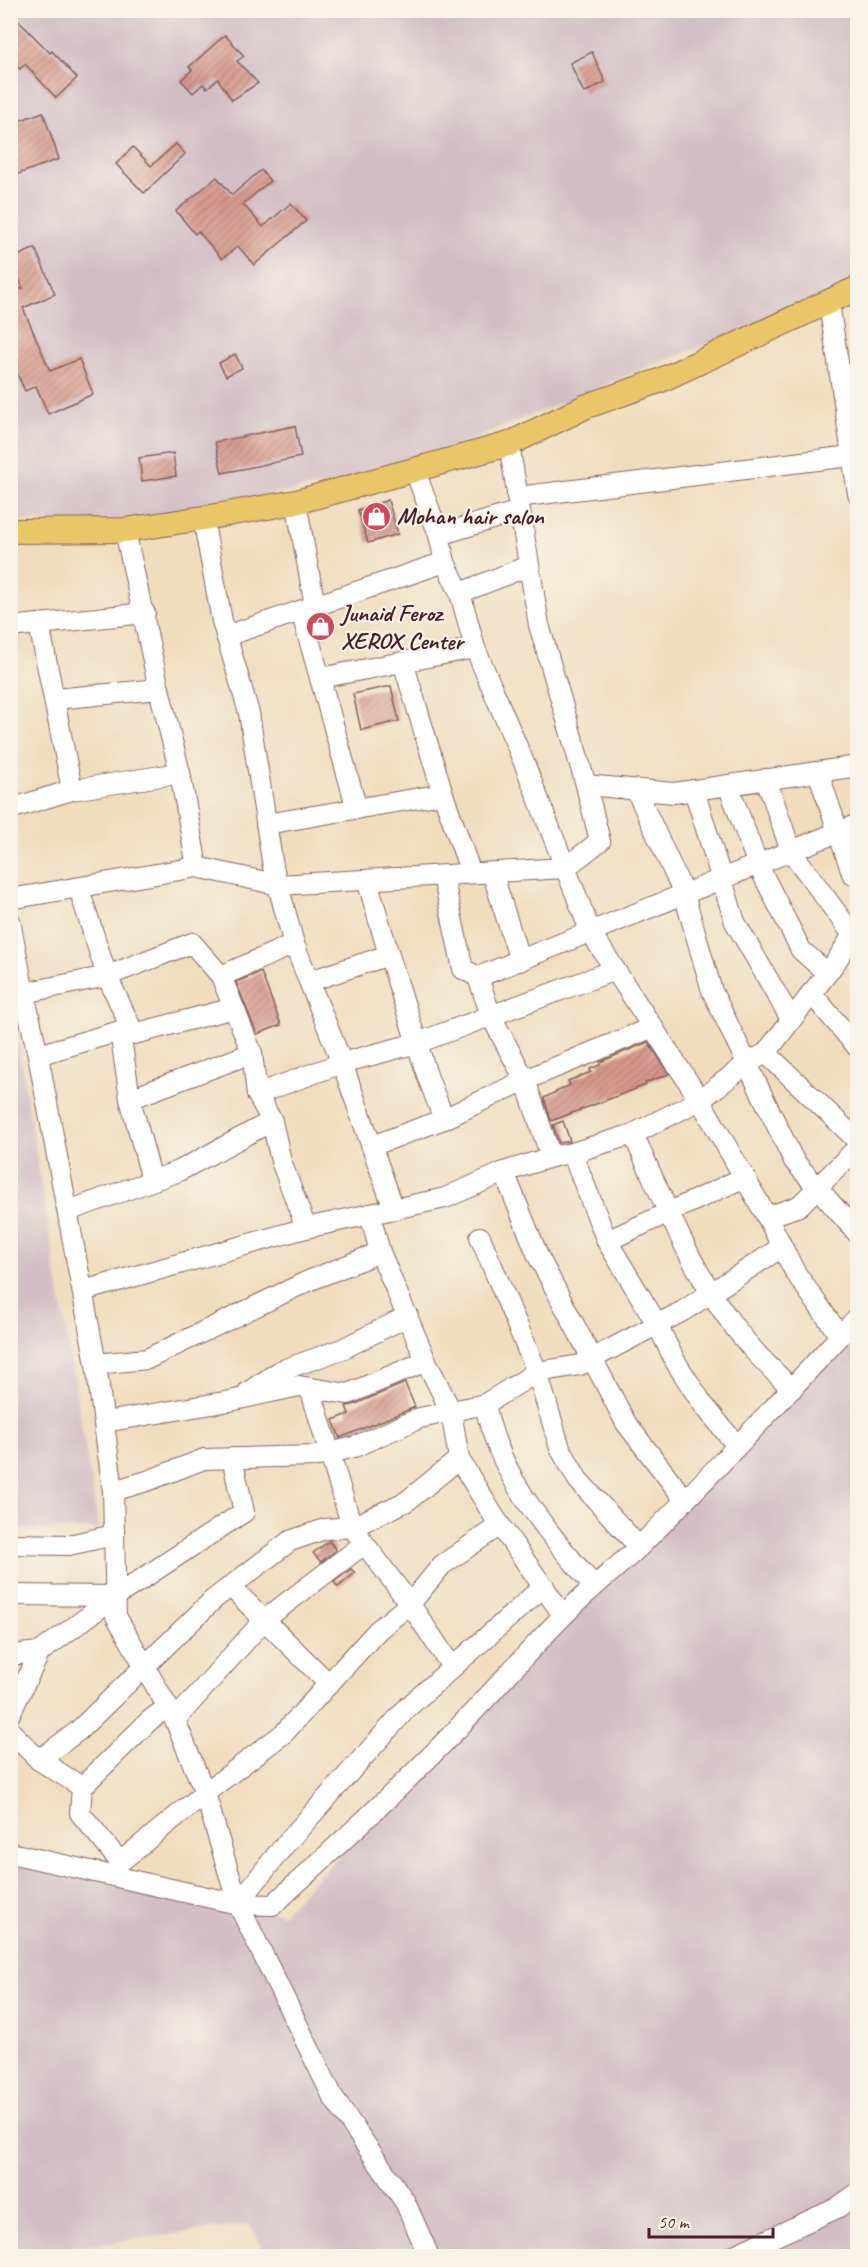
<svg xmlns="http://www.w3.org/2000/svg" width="868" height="2267" viewBox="0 0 868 2267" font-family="Caveat,sans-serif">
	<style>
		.industrial { fill: #d2bdc5 }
		.building { fill: url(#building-hatch) }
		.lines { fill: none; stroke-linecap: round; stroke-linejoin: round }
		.minor-casing { stroke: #84625e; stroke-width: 22 }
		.major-casing { stroke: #84625e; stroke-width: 26 }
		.minor { stroke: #fff; stroke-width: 20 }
		.major { stroke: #eac669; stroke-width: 24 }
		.labels { text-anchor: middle; stroke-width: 4.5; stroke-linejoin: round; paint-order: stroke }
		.poi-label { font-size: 24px; font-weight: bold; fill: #4a1f2b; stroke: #f7f3e8; text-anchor: start }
	</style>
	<defs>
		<pattern id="building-hatch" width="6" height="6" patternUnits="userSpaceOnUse" patternTransform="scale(1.5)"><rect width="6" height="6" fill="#d6978a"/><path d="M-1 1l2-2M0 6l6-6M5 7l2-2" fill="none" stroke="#b07b71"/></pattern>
	</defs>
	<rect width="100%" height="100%" fill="#f7f3e8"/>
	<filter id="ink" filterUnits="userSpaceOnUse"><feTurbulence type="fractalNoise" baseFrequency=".0167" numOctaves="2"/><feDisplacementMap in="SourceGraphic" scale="12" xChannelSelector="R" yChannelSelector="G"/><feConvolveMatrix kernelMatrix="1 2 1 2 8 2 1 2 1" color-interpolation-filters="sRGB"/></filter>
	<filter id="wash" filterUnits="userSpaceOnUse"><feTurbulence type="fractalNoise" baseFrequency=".008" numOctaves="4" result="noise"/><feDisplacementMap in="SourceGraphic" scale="24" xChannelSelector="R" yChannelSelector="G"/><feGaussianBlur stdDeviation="1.35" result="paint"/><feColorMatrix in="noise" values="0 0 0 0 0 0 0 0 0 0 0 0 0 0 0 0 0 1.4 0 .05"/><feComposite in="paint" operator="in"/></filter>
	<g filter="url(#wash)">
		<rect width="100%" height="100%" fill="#f0ddbd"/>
		<g class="industrial">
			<path d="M11 11H857V353L844 288 389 473 124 522 11 521Z"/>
			<path d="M11 1004 99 1529 11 1530Z"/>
			<path d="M857 1328V2256H268L249 2224 11 2256 10 1861 282 1914Z"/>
		</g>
		<g id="blocks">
			<g class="building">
				<path d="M10 12 50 53 52 51 77 78 56 98 25 64 20 69 10 60Z"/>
				<path d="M225 35 244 56 237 61 258 83 232 100 218 79 207 88 203 84 193 93 181 80 192 70 189 67Z"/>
				<path d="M592 52 605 82 584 93 570 63Z"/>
				<path d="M43 112 59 159 10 177V124Z"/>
				<path d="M176 144 185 154 144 193 116 164 133 147 151 166Z"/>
				<path d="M261 170 270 181 243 204 263 227 291 203 306 221 254 265 238 246 222 259 198 231 195 234 176 211 217 177 232 195Z"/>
				<path d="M35 248 55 294 23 308 50 371 79 359 93 394 48 414 36 386 25 391 10 358V279L16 291 23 288 11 259Z"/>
				<path d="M235 354 242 368 226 376 219 363Z"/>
				<path d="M295 426 301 457 222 473 215 442Z"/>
				<path d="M173 453 176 476 142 481 139 458Z"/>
				<path d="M388 500 398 534 368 543 358 510Z"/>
				<path d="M391 686 399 721 361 730 353 694Z"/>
				<path d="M261 972 281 1025 257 1034 236 982Z"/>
				<path d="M648 1042 669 1074 645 1083 646 1085 551 1121 544 1098 570 1085 568 1081 591 1072 590 1069 600 1065V1062Z"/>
				<path d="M563 1121 570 1141 559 1143 553 1125Z"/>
				<path d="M405 1383 415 1407 340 1438 333 1420 349 1414 346 1406 353 1405Z"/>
				<path d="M329 1541 336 1550 321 1562 313 1553Z"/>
				<path d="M351 1569 355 1573 338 1587 334 1582Z"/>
			</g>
		</g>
	</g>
	<g filter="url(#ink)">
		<use href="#blocks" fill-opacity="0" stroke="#84625e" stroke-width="1.5"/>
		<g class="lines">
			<defs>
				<g id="minor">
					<path d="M829 303 858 494"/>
					<path d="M415 471 439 535 445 562 460 593 475 648 525 765 591 933 700 1100 767 1217 799 1206 858 1147"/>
					<path d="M517 497 851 456"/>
					<path d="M296 502 315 606"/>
					<path d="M203 518 222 621 249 713 273 867 294 944 342 1063 394 1209"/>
					<path d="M125 530 159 689 180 773 197 867"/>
					<path d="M439 535 519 511"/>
					<path d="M460 593 528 566"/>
					<path d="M301 611 357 809"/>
					<path d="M39 624 72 790"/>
					<path d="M10 627 145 613"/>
					<path d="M226 636 445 562"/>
					<path d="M320 678 475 648"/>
					<path d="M55 699 159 689"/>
					<path d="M818 772 852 873 858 877"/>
					<path d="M766 779 791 851 853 935"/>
					<path d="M586 785 674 793 858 766"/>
					<path d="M728 785 758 865 801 950 827 973"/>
					<path d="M636 790 684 894 712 991 794 1161 858 1234"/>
					<path d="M694 790 735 922 791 1019"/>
					<path d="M443 794 471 873"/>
					<path d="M10 809 72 790 180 773"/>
					<path d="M266 824 443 794 403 662"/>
					<path d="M492 872 520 961"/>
					<path d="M443 876 463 969 478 977"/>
					<path d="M367 880 389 955 428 1078 444 1119"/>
					<path d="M79 889 107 976 134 1034"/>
					<path d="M10 899 197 867 279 885 565 868 600 841 586 785 539 625 509 444"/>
					<path d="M10 921 24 993 38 1055 96 1364 113 1491 116 1616 175 1720 205 1793 238 1904 282 1848 408 1707 544 1586"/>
					<path d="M221 976 294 944"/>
					<path d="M310 981 389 955"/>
					<path d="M24 993 107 976 192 943 221 976 252 1053 257 1094 272 1121 179 1171 68 1211"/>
					<path d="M811 993 858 1048"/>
					<path d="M120 1031 130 1099 152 1180"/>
					<path d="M766 1053 858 1141"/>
					<path d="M38 1055 120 1031 134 1034 234 1008"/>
					<path d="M257 1094 342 1063 417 1043 615 970"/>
					<path d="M130 1099 252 1053"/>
					<path d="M272 1121 281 1161 306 1228"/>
					<path d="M633 1134C665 1203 694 1279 744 1339 758 1357 776 1373 792 1389"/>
					<path d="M372 1146 444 1119 525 1080 653 1027"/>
					<path d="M572 1153 607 1241 657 1324 675 1361 702 1403 737 1446"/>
					<path d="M551 1157 525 1080 491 1016 478 977 858 824"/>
					<path d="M504 1172 538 1256 626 1423 685 1500"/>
					<path d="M370 1214 380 1252 426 1361 451 1411 459 1459 495 1518 563 1615"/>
					<path d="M767 1217 795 1272 840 1336 858 1317"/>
					<path d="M480 1237 537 1372 560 1448 578 1480 639 1547"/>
					<path d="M607 1241 745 1177"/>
					<path d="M83 1291 306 1228 445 1198 504 1172 551 1157 572 1153 633 1134 700 1100 748 1063 766 1053 835 963 858 927"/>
					<path d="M96 1364 147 1359 306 1282 380 1252"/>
					<path d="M310 1388 352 1527 410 1604 452 1667"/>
					<path d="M248 1392 280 1371 342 1349 408 1316"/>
					<path d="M485 1404C499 1477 547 1531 593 1585"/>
					<path d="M105 1422 230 1401 299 1386 348 1394 426 1361"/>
					<path d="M113 1491 147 1481 204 1459 318 1456 354 1447 420 1418 485 1404 537 1372 580 1365 683 1311 782 1247"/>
					<path d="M10 1544 69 1545 114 1535"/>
					<path d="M231 1587 329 1684"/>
					<path d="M10 1595 116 1596"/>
					<path d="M10 1655 40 1652 116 1596 244 1512 232 1458"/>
					<path d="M10 1714 40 1652"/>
					<path d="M175 1720 264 1620 364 1544"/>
					<path d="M10 1731 39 1760 82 1787 80 1813 120 1862 205 1793 284 1733 378 1630 410 1604 442 1565 500 1525"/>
					<path d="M39 1760 78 1731 214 1599 290 1541 325 1529 352 1527 407 1501 459 1459"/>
					<path d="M82 1787 150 1720 168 1707"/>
					<path d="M10 1853 238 1904"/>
					<path d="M429 2256 405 2202 333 2097 238 1904 273 1905C342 1841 412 1778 476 1709 506 1677 535 1644 566 1613 589 1589 616 1569 640 1546 708 1478 775 1407 840 1336"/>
					<path d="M732 2256 837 2208 858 2193"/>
				</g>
				<path id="major" d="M10 531 125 530 210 517 296 502 509 444 587 406 659 381 858 288"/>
			</defs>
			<use href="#minor" class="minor-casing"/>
			<use href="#major" class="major-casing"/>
			<use href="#minor" class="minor"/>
			<use href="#major" class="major"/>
		</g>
	</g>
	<defs>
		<symbol id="shop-disc" viewBox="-11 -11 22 22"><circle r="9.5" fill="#d1495b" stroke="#f7f3e8"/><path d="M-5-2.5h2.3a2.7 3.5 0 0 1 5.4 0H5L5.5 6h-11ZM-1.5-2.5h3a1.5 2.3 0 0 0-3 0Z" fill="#fff"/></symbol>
	</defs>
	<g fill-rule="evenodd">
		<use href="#shop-disc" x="360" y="500" width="33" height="33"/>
		<use href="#shop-disc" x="304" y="610" width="33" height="33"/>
	</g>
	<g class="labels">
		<g class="poi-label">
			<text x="397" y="524">Mohan hair salon</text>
			<text x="341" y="621">Junaid Feroz<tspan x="341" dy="28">XEROX Center</tspan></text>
		</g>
	</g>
	<rect width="868" height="2267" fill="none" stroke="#f7f3e8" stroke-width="36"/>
	<path d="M649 2228v9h124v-9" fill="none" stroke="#4a1f2b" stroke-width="3"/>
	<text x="658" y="2228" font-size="18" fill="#4a1f2b" stroke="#f7f3e8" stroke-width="4.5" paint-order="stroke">50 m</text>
</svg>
